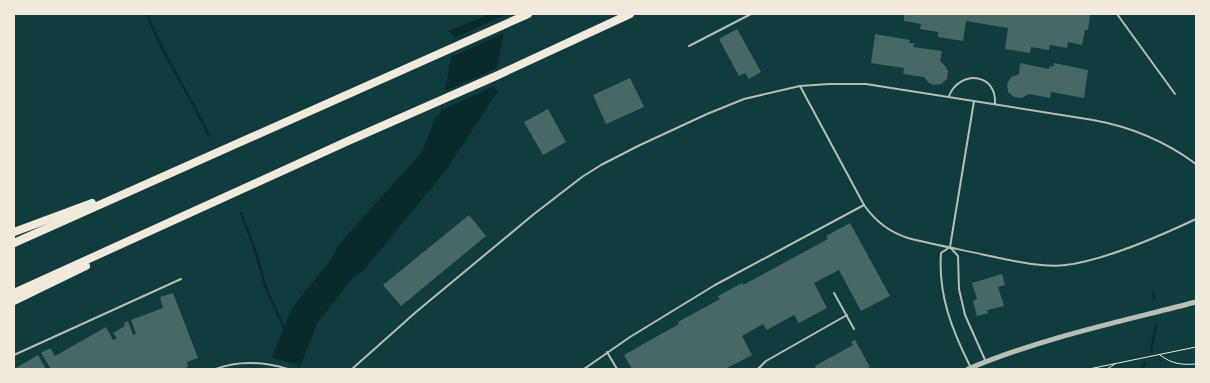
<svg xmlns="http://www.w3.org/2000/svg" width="1210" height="383" viewBox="0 0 1210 383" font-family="'Titillium Web',sans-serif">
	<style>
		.water { fill: #0a2a2b }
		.pier { fill: #0f3d3e }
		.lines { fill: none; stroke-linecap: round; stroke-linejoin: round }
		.stream { stroke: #0a2a2b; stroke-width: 2.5 }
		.building { fill: #486865 }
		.path { stroke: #f1e9da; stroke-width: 1 }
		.service { stroke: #b8beb3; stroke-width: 2 }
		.tertiary { stroke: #b8beb3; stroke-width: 5 }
		.motorway { stroke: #f1e9da; stroke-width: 8 }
	</style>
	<rect width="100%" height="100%" fill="#0f3d3e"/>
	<path class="water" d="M490 14H507L494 88 498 91 447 169 364 270 351 280 318 322 299 369H267L292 308 331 259 339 244 422 152 435 118 441 112 455 36 448 31Z"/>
	<g class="pier">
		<path d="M507 14 504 33 451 57 455 38Z"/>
		<path d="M497 68 494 86 442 110 445 91Z"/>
		<path d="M270 357 299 365 297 369H265Z"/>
	</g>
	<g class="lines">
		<g class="stream">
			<path d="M147 14C163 57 190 94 209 136"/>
			<path d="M241 213 256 252 265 286 285 330"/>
			<path d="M1153 293 1154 299"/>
			<path d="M1151 351 1156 325"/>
			<path d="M1142 369 1145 363"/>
		</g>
	</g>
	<g class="building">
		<path d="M901 14H1082L1090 15 1088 30H1085L1082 45 1068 42 1067 48 1050 45 1049 50 1031 47 1030 53 1005 49 1008 28 966 21 963 41 938 37V32L920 29 921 24 904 21V15Z"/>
		<path d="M737 29 761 72 749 79 745 73 739 76 719 39Z"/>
		<path d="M875 34 910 40 909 43H914L913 47 942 51 940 61 946 67 948 71 947 79 941 84 933 85 929 83 924 77 903 74 904 68 871 63Z"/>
		<path d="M1020 63 1049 69 1050 66 1053 67 1054 63 1088 70 1084 98 1051 92 1050 98 1029 94 1022 98 1014 97 1008 92 1007 84 1011 77 1019 74Z"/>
		<path d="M630 78 644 107 606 124 593 95Z"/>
		<path d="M548 109 566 142 543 155 524 122Z"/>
		<path d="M469 215 486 236 401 306 383 285Z"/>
		<path d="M850 223 890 296 861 311 839 270 814 283 827 308 799 323 794 315 767 330 763 324 742 336 752 355 725 369H632L624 355 679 324 678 322 720 299 718 296 742 283 743 285 828 239 826 236Z"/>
		<path d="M1002 274 1005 285 998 287 1004 306 987 310 988 313 977 316 973 301 977 299 972 283Z"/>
		<path d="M173 293 198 358 187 362 188 367 181 369H51L41 353 50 348 55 356 106 327 113 340 117 338 113 333 125 326 124 323 128 321 133 335 136 334 131 320 163 308 160 297Z"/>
		<path d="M855 340 870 367 865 369H816L815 366 853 345 851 342Z"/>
		<path d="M38 355 46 369H14Z"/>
	</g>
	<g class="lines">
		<g class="path">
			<path d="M1160 355C1172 364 1181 365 1196 364"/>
			<path d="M1089 369 1196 347"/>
			<path d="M1107 369 1115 364"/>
		</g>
		<g class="service">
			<path d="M1117 14 1175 94"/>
			<path d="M689 46 751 14"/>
			<path d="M949 96C959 70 997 72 995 104"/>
			<path d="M864 205C875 221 889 232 908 238 935 245 963 250 990 256 1015 261 1041 268 1066 265 1106 260 1160 236 1196 219"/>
			<path d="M950 247 958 256 959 289 965 315 986 362"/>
			<path d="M834 293 854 329"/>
			<path d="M607 352 617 369"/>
			<path d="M14 355 181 279"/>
			<path d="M970 366C952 330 938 295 941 253L950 247 974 101"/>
			<path d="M216 369C239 360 264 362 288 369"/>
			<path d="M352 369 416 312 534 214 582 177 601 165 638 146 707 114 744 99 800 86 829 84H866L1093 120C1132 127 1165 141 1196 164"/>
			<path d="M584 369 630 337 715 285 864 205 800 86"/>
			<path d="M758 369 766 361 847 315"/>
		</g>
		<path class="tertiary" d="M968 369C1041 338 1119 322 1196 302"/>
		<g class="motorway">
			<path d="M14 232 92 203"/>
			<path d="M14 243 528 14"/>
			<path d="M14 293 348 141 496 76 630 14"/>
			<path d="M14 301 86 266"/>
		</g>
	</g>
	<rect width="1210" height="383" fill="none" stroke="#f1e9da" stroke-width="30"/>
</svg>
